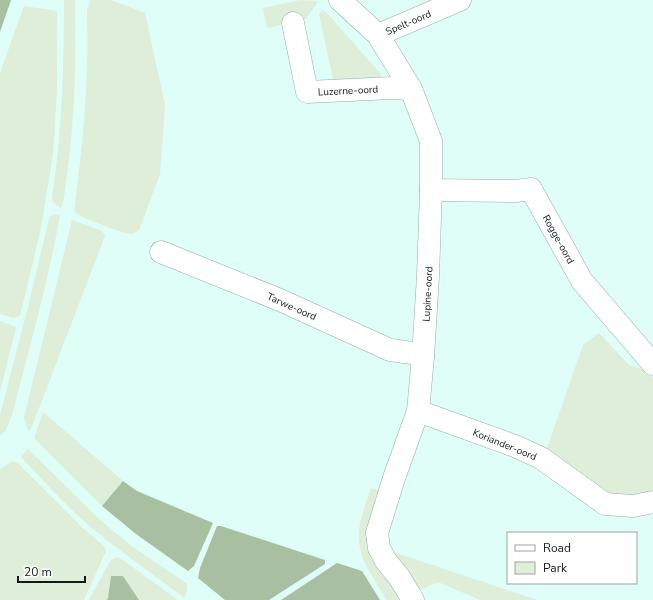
<svg xmlns="http://www.w3.org/2000/svg" width="653" height="600" viewBox="0 0 653 600" font-family="'Nunito Sans',sans-serif">
	<style>
		.green { fill: #deeed8 }
		.forest { fill: #a9bfa1 }
		.lines { fill: none; stroke-linecap: round; stroke-linejoin: round }
		.street-casing { stroke: #91aea8; stroke-width: 23 }
		.street { stroke: #fff; stroke-width: 22 }
		.labels { text-anchor: middle; stroke-width: 3; stroke-linejoin: round; paint-order: stroke }
		.street-label { font-size: 10px; fill: #0f1a18; stroke: #fff }
	</style>
	<rect width="100%" height="100%" fill="#dffef7"/>
	<g class="green">
		<path d="M64 0H75C76 59 75 117 67 175 65 185 65 199 61 208L54 203 52 198C62 133 64 66 64 0Z"/>
		<path d="M91 0H111L145 13 165 105 160 174 139 230C135 233 132 234 127 233 118 232 80 217 74 212 80 164 86 116 87 67 88 48 87 28 87 9Z"/>
		<path d="M300 0 317 1V3L306 19 269 28 267 27 263 8Z"/>
		<path d="M24 6 57 11V92L53 154 41 228 20 316 13 318 0 314V73Z"/>
		<path d="M322 10 325 11 380 73 382 80 338 84 333 79 319 14Z"/>
		<path d="M55 214 60 215C48 283 29 349 12 415L6 430 0 436V415L28 307 49 219 51 216Z"/>
		<path d="M72 220 102 231 105 236 31 429 28 431 24 418Z"/>
		<path d="M0 321 16 327 0 392Z"/>
		<path d="M599 333 629 365 645 370 653 378V495L609 496 545 454 583 345Z"/>
		<path d="M43 412 123 481 102 506 34 438Z"/>
		<path d="M28 449 100 520 133 547 187 584V589L185 598C154 575 122 553 92 528 67 507 44 481 21 457Z"/>
		<path d="M11 462H15L18 463 84 529 104 546 106 551 84 600H0V469Z"/>
		<path d="M371 488 381 491 373 559 387 580 391 578 403 600H387C367 567 350 549 364 509 366 502 368 495 371 488Z"/>
		<path d="M390 551 537 600H480L438 582 420 590Z"/>
		<path d="M117 557 120 558 178 600H139L123 576H111L108 599 107 600H89L109 563 111 560Z"/>
	</g>
	<g class="forest">
		<path d="M0 0H11L0 32Z"/>
		<path d="M123 481 137 491 213 523 194 566 188 571 136 534 102 506Z"/>
		<path d="M217 526H221L325 560V564L269 600H225L198 578 200 568Z"/>
		<path d="M337 563 362 571 380 600H281Z"/>
		<path d="M111 576H123L139 600H107L108 598Z"/>
	</g>
	<g class="lines">
		<defs>
			<g id="street">
				<path d="M340 0 378 35 411 89 431 141V190L428 276 423 357 418 411 394 478 377 533 379 548 386 561 399 577 413 600"/>
				<path d="M293 23 307 92 392 88 411 89"/>
				<path d="M378 35 460 0"/>
				<path d="M431 190 516 191 531 189 582 281 653 364"/>
				<path d="M161 252 280 300 390 350 412 353 423 357"/>
				<path d="M418 411 515 446 541 458 605 504 633 506 653 502"/>
			</g>
		</defs>
		<use href="#street" class="street-casing"/>
		<use href="#street" class="street"/>
	</g>
	<g class="labels">
		<g class="street-label">
			<text transform="translate(408 22) rotate(-23)" y="4">Spelt-oord</text>
			<text transform="translate(348 90) rotate(-3)" y="4">Luzerne-oord</text>
			<text transform="translate(559 239) rotate(61)" y="4">Rogge-oord</text>
			<text transform="translate(427 294) rotate(-87)" y="4">Lupine-oord</text>
			<text transform="translate(292 306) rotate(24)" y="4">Tarwe-oord</text>
			<text transform="translate(505 444) rotate(22)" y="4">Koriander-oord</text>
		</g>
	</g>
	<rect x="507" y="532" width="130" height="52" fill="#ffffff" stroke="#9fa3a3"/>
	<rect x="515" y="545" width="20" height="6" fill="#ffffff" stroke="#9fa3a3"/>
	<text x="543" y="552" font-size="12" fill="#0f1a18">Road</text>
	<rect x="515" y="562" width="20" height="12" fill="#deeed8" stroke="#9fa3a3"/>
	<text x="543" y="572" font-size="12" fill="#0f1a18">Park</text>
	<path d="M18 576v6h67v-6" fill="none" stroke="#0f1a18" stroke-width="2"/>
	<text x="24" y="576" font-size="12" fill="#0f1a18" stroke="#ffffff" stroke-width="3" paint-order="stroke">20 m</text>
</svg>
